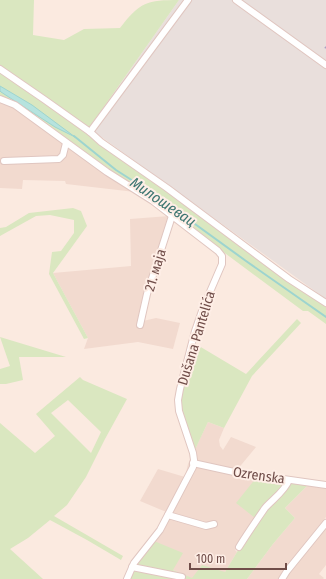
<svg xmlns="http://www.w3.org/2000/svg" width="326" height="579" viewBox="0 0 326 579" font-family="'Fira Sans Condensed',sans-serif">
	<style>
		.residential { fill: #f2dacf }
		.industrial { fill: #e9dfdc }
		.green { fill: #dae7c0; fill-rule: evenodd }
		.water { fill: #b6e3de; stroke: #9dd4cf }
		.lines { fill: none; stroke-linecap: round; stroke-linejoin: round }
		.stream { stroke: #9dd4cf; stroke-width: 2 }
		.minor-casing { stroke: #e0c6c0; stroke-width: 8 }
		.minor { stroke: #fff; stroke-width: 6 }
		.rail { stroke: #aaa0c3; stroke-width: 2; stroke-dasharray: 6 4; stroke-linecap: butt }
		.labels { text-anchor: middle; stroke-width: 4; stroke-linejoin: round; paint-order: stroke }
		.street-label { font-size: 14px; fill: #704d49; stroke: #feeee6 }
		.water-label { font-size: 15px; font-style: italic; fill: #3d7671; stroke: #feeee6 }
	</style>
	<rect width="100%" height="100%" fill="#fbeae0"/>
	<g class="residential">
		<path d="M0 102 9 104 135 192 66 184 65 181 23 180 22 189 0 188Z"/>
		<path d="M169 216 175 221 170 230 151 289 143 321 156 318 180 323 173 349 138 342 84 349 88 338 53 273 131 266 130 219Z"/>
		<path d="M208 422 224 428 219 440 220 446 223 450 231 437 256 447 237 470 256 478V518L235 550 237 552 225 572 193 579 173 570 154 541 171 514 140 501 158 469 185 477 188 464Z"/>
		<path d="M308 485 326 488V517L289 564 294 568 326 527V565L319 574 324 578 323 579H247L273 544 295 518 285 508Z"/>
	</g>
	<path class="industrial" d="M179 0H326V299L89 128Z"/>
	<g class="green">
		<path d="M0 0H34L33 35 64 40 84 29 120 28C140 2 147 0 179 0L89 128 0 66Z"/>
		<path d="M0 71 44 101 326 306V324L308 311H303L137 188 10 101 0 97Z"/>
		<path d="M73 208 81 211 87 226 53 273 88 338 84 339 49 274 52 252 61 251 74 233V220L50 215 36 216 0 236V228L6 227 29 213Z"/>
		<path d="M297 319 301 323 252 376 224 428 208 422 193 454C188 436 177 410 180 391 183 375 190 359 194 343L246 374Z"/>
		<path d="M0 337 66 357H19L23 380 6 384H0V369L10 366Z"/>
		<path d="M80 377 83 380 127 399 105 439 86 477 67 505 54 516 123 556 121 560 87 540 50 520 28 538 10 549 43 579H0V423L35 453 55 436 36 414ZM68 400 101 432 91 453 51 413Z"/>
		<path d="M256 478 308 485 285 508 295 518 273 544 247 579H128L132 567 154 541 183 553 173 570 192 578 202 565 225 572 240 547 259 521 236 503Z"/>
	</g>
	<path class="water" d="M0 86 32 105 75 137 55 127 1 92 0 91Z"/>
	<g class="lines">
		<path class="stream" d="M74 136 116 170 155 195 246 261 326 317"/>
		<defs>
			<g id="minor">
				<path d="M236 0 326 65"/>
				<path d="M0 69 45 100 90 132 101 142 167 188 289 279 326 303"/>
				<path d="M0 99 15 105 107 172 153 201 218 251 222 256V264L203 308 195 331 180 389 178 400 179 411 193 453 194 460 193 467 160 530 134 563 127 579"/>
				<path d="M90 132 188 0"/>
				<path d="M4 161 59 159 63 155 66 143"/>
				<path d="M140 325 147 294 172 216"/>
				<path d="M193 463 234 472 326 485"/>
				<path d="M168 515 206 526 214 524"/>
				<path d="M239 547C247 534 256 521 265 508 273 499 285 491 289 480"/>
				<path d="M132 567 182 577"/>
				<path d="M282 579 287 571 326 523"/>
			</g>
		</defs>
		<use href="#minor" class="minor-casing"/>
		<use href="#minor" class="minor"/>
		<path class="rail" d="M325 47 326 48"/>
	</g>
	<g class="labels">
		<g class="street-label">
			<text transform="translate(155 270) rotate(-73)" y="5">21. маја</text>
			<text transform="translate(196 338) rotate(-73)" y="5">Dušana Pantelića</text>
			<text transform="translate(259 475) rotate(8)" y="5">Ozrenska</text>
		</g>
		<g class="water-label">
			<text transform="translate(163 202) rotate(34)" y="5">Милошевац</text>
		</g>
	</g>
	<path d="M190 563v6h96v-6" fill="none" stroke="#704d49" stroke-width="2"/>
	<text x="196" y="563" font-size="12" fill="#704d49" stroke="#feeee6" stroke-width="3" paint-order="stroke">100 m</text>
</svg>
